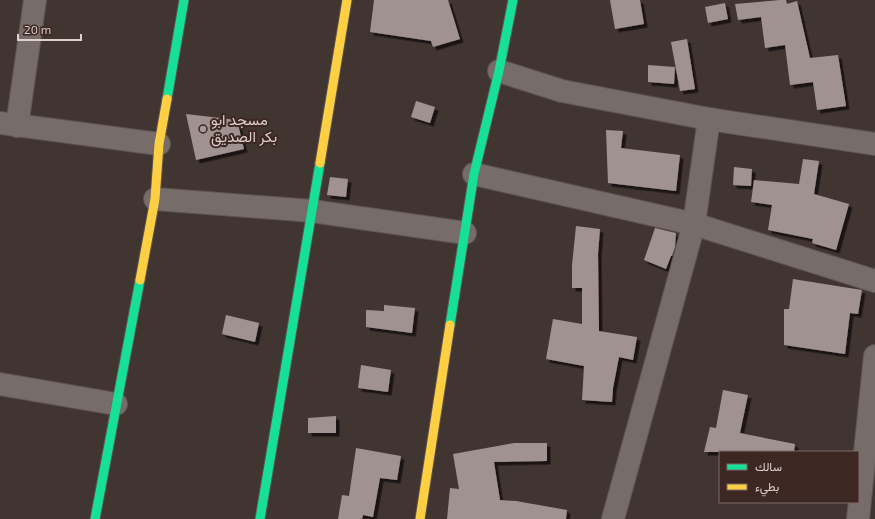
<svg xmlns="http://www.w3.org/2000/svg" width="875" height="519" viewBox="0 0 875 519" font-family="'Exo 2',Vazirmatn,sans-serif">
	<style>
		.building { fill: #a09290; filter: url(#shadow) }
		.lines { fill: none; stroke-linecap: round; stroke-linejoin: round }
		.street-casing { stroke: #5f5451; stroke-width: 24 }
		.fast-casing { stroke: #5f5451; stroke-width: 11 }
		.slow-casing { stroke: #5f5451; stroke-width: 11 }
		.street { stroke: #766c69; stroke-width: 22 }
		.fast { stroke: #16e098; stroke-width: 9 }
		.slow { stroke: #ffcf43; stroke-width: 9 }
		.poi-dot { fill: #a89a97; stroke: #3c2722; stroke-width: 1.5 }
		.labels { text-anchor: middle; stroke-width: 4; stroke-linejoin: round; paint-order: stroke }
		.poi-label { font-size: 15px; fill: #dfd0cd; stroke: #3c2722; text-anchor: start }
	</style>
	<defs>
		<filter id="shadow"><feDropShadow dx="3.5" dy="3.5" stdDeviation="0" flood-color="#0009"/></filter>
	</defs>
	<rect width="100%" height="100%" fill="#413532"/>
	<g class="building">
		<path d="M374 0H448L460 39 433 47 431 41 370 32Z"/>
		<path d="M610 0H640L644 24 615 29Z"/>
		<path d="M780 0H786L787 4 797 1 810 58 838 55 846 106 817 110 813 82 790 85 785 45 765 48 761 17 738 20 735 4Z"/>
		<path d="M725 3 728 19 708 23 705 7Z"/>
		<path d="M687 39 695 89 680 91 671 42Z"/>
		<path d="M648 65 675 67 674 84 648 82Z"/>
		<path d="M416 101 435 107 430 123 411 117Z"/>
		<path d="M186 114 237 120 244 149 196 160Z"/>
		<path d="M606 130 623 131 621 148 680 155 676 191 608 183Z"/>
		<path d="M803 159 819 161 814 194 849 204 836 250 812 243 813 239 768 230 772 205 751 202 754 180 799 184Z"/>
		<path d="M734 167 752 169 751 186 733 185Z"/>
		<path d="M330 177 348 179 346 197 327 195Z"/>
		<path d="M576 226 600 229 598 254 599 331 637 337 633 360 619 357 613 388 612 402 582 400 584 366 546 359 553 319 582 324V288H572V265Z"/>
		<path d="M655 228 676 233 675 247 672 256H671L666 269 644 260Z"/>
		<path d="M793 279 862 290 858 314 850 313 845 354 784 345V309H789Z"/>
		<path d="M384 305 415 308 412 333 366 327V310L384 311Z"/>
		<path d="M226 315 259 323 255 342 222 334Z"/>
		<path d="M361 365 391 370 388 392 358 388Z"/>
		<path d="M723 390 748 395 740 433 795 444 794 452H704L710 427 716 428Z"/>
		<path d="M336 416V433H308V418Z"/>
		<path d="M514 443H547V461L494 462 500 500 516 501 567 510 566 519H447L450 488 459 489 453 454Z"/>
		<path d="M356 448 401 456 397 480 380 478 373 517 363 515 362 519H338L342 495 349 496Z"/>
	</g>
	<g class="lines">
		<defs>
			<g id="street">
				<path d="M499 71 562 91 709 119 875 144"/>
				<path d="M0 123 159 144"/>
				<path d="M17 126 35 0"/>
				<path d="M474 174 694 224 875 281"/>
				<path d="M155 199 312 211 465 233"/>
				<path d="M0 384 116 404"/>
				<path d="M613 519 694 224 709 119"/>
				<path d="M858 519 875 356"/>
			</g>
			<g id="fast">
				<path d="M167 99 184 0"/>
				<path d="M450 325 474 174 499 71 513 0"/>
				<path d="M95 519 140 280"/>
				<path d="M260 519 320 163"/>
			</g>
			<g id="slow">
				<path d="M320 163 347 0"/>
				<path d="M140 280 155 199 159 144 167 99"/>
				<path d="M420 519 450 325"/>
			</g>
		</defs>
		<use href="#street" class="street-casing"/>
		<use href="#fast" class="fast-casing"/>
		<use href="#slow" class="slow-casing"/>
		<use href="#street" class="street"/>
		<use href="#fast" class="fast"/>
		<use href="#slow" class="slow"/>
	</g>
	<circle class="poi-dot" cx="203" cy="129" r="4"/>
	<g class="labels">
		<g class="poi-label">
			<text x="211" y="125">مسجد ابو<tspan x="211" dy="17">بكر الصديق</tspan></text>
		</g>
	</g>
	<rect x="719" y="451" width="140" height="52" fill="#3c2722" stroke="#7d6b66"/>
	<rect x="727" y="464" width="20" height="6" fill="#16e098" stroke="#7d6b66"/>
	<text x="755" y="471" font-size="12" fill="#dfd0cd">سالك</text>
	<rect x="727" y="484" width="20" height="6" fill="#ffcf43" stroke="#7d6b66"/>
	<text x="755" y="491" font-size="12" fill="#dfd0cd">بطيء</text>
	<path d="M18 34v6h63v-6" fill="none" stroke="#dfd0cd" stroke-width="2"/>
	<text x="24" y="34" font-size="12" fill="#dfd0cd" stroke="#3c2722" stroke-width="3" paint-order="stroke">20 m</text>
</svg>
